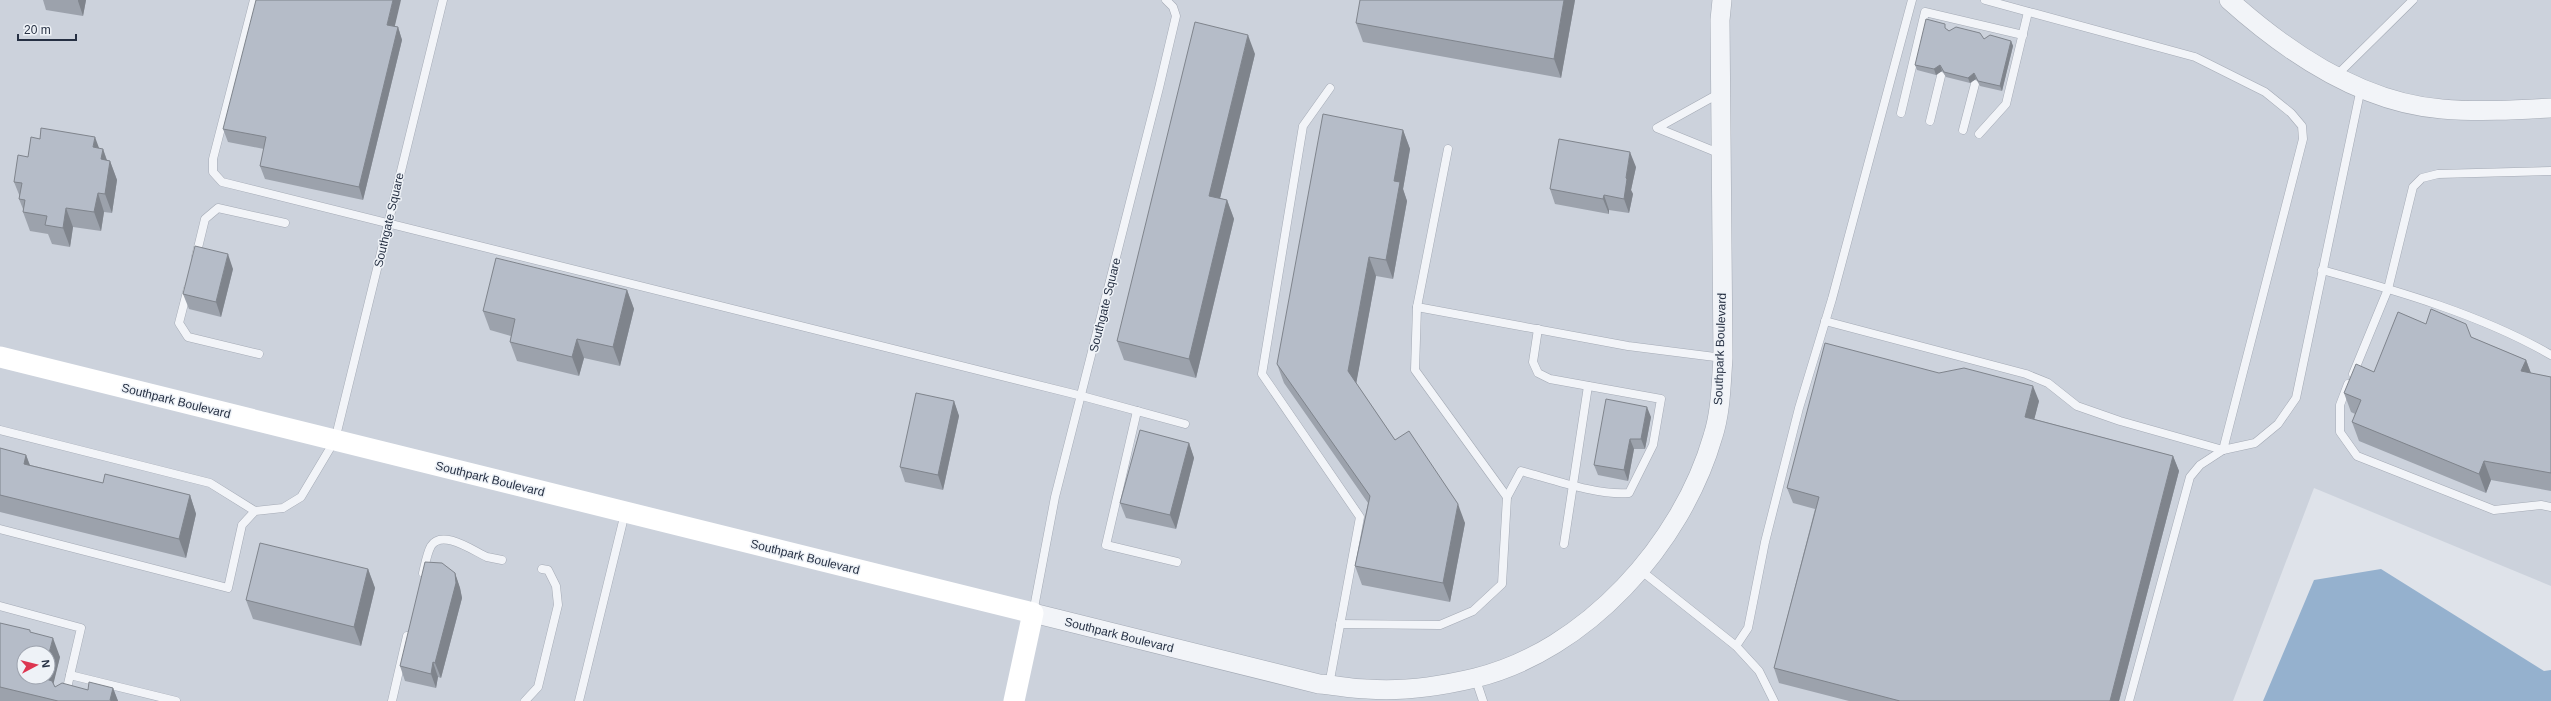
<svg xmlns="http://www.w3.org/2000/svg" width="2551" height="701" viewBox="0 0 2551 701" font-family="Arial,sans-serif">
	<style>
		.built { fill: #ccd2dc; fill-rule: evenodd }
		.water { fill: #95b1ce }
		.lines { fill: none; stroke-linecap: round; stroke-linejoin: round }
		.service-casing { stroke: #a4aab5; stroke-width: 9 }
		.tertiary-casing { stroke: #a4aab5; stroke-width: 20 }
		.service { stroke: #f2f4f8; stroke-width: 8 }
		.tertiary { stroke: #f2f4f8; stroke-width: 19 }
		.secondary { stroke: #fff; stroke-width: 21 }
		.wall { fill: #9ca2ac }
		.shaded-wall { fill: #7f848c }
		.building { fill: #b5bcc8; stroke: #7f848c }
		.labels { text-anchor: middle; stroke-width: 3; stroke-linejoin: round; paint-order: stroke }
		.street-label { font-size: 12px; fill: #263043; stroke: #eef2f7 }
	</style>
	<rect width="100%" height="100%" fill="#dfe3ea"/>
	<path class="built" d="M0 0H2551V586L2314 488 2233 701H0ZM24 653H48V677H24Z"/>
	<path class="water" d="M2381 569 2544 671 2551 670V701H2263L2314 580Z"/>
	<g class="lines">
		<defs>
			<g id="service">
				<path d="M254 0 213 159V172L222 182 1082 396 1185 424"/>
				<path d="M1985 0 2195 57 2265 92 2291 113 2302 126 2303 139 2223 450 2255 443 2278 424 2296 398 2361 88"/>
				<path d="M2337 75 2413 0"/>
				<path d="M1720 93 1657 128 1721 154"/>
				<path d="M1901 113 1925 12 2023 35"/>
				<path d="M1930 121 1941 76"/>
				<path d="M1963 130 1975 84"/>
				<path d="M1979 134 2006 104 2028 12"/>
				<path d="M196 256 205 219 218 208 285 223"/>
				<path d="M2322 270C2398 291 2482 315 2551 355"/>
				<path d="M188 288 179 323 188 337 259 354"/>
				<path d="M1417 307 1628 346 1723 358"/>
				<path d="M1825 321 2026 374 2048 383 2077 406 2120 421 2223 450"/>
				<path d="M2353 374 2388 289 2413 187 2422 178 2438 174 2551 171"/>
				<path d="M2348 384 2340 405V432L2357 456 2494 510 2541 505 2551 507"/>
				<path d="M1137 411 1106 545 1177 562"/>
				<path d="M0 430 210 483 255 511"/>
				<path d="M1507 497 1521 471C1551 479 1599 496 1629 493L1653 445 1661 399 1550 379 1538 373 1533 362 1538 329"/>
				<path d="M0 529 228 588 242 525 255 511 283 508 301 497 335 440 443 0"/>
				<path d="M1564 544 1588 386"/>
				<path d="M1639 569 1736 646 1759 671 1774 701"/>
				<path d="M423 573C425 565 427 553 431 546 442 528 475 552 487 557 492 558 497 559 502 560"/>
				<path d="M0 606 81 628 64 701"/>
				<path d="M1033 613 1055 497 1159 88 1176 16 1173 7 1166 0"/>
				<path d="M1340 624 1440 625 1473 611 1502 584 1507 497 1415 370 1417 307 1448 149"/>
				<path d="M1736 646 1748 628 1765 542 1799 408 1832 299 1912 0"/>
				<path d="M70 675 176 701"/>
				<path d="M1475 677 1483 701"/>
				<path d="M1329 685 1360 517 1262 374 1303 126 1330 88"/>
				<path d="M392 701 407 636"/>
				<path d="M525 701 538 687 558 605 556 586 548 570 542 569"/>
				<path d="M579 701 625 513"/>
				<path d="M2129 701 2190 477 2200 465 2223 450"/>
			</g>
			<g id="tertiary">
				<path d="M2229 0C2287 52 2362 103 2442 109 2478 112 2515 110 2551 108"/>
				<path d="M1033 613 1319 684C1335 685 1351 689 1367 689 1402 692 1441 686 1475 678 1586 651 1682 544 1713 436 1721 411 1721 384 1723 358L1720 20 1722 0"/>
			</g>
		</defs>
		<use href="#service" class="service-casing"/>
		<use href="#tertiary" class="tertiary-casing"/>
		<use href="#service" class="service"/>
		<use href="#tertiary" class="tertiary"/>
		<path class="secondary" d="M0 357 1033 613 1014 701"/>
	</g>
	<g class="wall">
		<path d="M43 0H86L83 16 46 10Z"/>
		<path d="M1575 0 1561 78 1363 42 1356 23Z"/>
		<path d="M394 26 398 27 402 40 363 200 265 179 260 166 264 149 228 142 223 129Z"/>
		<path d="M1947 29 1949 31 1984 39 2011 41 2013 46 2002 91 1980 86 1976 79 1970 83 1946 77 1942 71 1936 75 1917 70 1915 65Z"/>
		<path d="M1255 54 1220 198 1227 200 1234 219 1196 378 1124 360 1117 341Z"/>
		<path d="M1403 130 1410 149 1403 189 1407 201 1393 279 1376 276 1356 383 1395 440 1465 523 1450 602 1362 585 1355 566 1368 503 1284 383 1277 364Z"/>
		<path d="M103 149 107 160 110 161 117 180 112 213 104 212 101 231 73 227 70 247 52 244 48 234 30 231 23 212V209L19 199 20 197 14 182 28 157Z"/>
		<path d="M1636 167 1631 190 1633 194 1629 213 1609 210V214L1555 204 1550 189Z"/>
		<path d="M233 269 221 317 189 309 183 294Z"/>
		<path d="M627 290 634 309 620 366 584 358 579 376 517 361 510 342 511 336 490 330 483 311Z"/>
		<path d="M2426 324 2471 337 2526 360 2531 373 2551 377V491L2491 480 2486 493 2359 441 2352 422 2355 414 2351 412 2344 393 2374 372Z"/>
		<path d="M1939 373 2039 401 2034 419 2173 456 2179 471 2119 701H1849L1779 683 1774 668 1815 509 1793 503 1787 488Z"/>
		<path d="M954 401 959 416 943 490 905 482 900 467Z"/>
		<path d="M1651 417 1645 449H1634L1628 481 1598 475 1594 465Z"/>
		<path d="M1189 443 1194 458 1176 529 1126 518 1120 503Z"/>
		<path d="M0 448 26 455 30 465 103 483 190 495 196 514 186 558 0 512Z"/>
		<path d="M368 569 375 588 361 646 253 619 246 600Z"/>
		<path d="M455 573 460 588 462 598 441 678 438 677 436 688 405 681 400 666Z"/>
		<path d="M0 623 31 633 60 657 53 683 55 687 88 690 113 688 118 701H0Z"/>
	</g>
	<g class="shaded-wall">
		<path d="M78 0H86L83 16 78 1Z"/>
		<path d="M393 0H401L392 38 387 25Z"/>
		<path d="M1564 0H1575L1561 78 1554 59Z"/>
		<path d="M398 27 402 40 363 200 359 187Z"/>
		<path d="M1248 35 1255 54 1216 215 1209 196Z"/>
		<path d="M2011 41 2013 46 2002 91 2000 86Z"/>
		<path d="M1940 65 1942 71 1936 75 1934 69Z"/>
		<path d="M1974 73 1976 79 1970 83 1968 78Z"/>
		<path d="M1403 130 1410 149 1403 189 1407 201 1393 279 1386 260 1394 181Z"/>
		<path d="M95 137 102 156 103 149 109 167 110 161 117 180 112 213 105 194 93 147Z"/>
		<path d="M1630 152 1636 167 1631 190 1633 194 1629 213 1624 199 1626 178Z"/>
		<path d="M98 193 104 212 101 231 94 212Z"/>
		<path d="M1604 195 1609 210V214L1603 199Z"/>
		<path d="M1227 200 1234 219 1196 378 1189 359Z"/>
		<path d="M66 208 73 227 70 247 63 228Z"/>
		<path d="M228 254 233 269 221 317 216 302Z"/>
		<path d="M1369 257 1376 276 1355 390 1348 371Z"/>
		<path d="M627 290 634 309 620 366 613 347Z"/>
		<path d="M577 339 584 358 579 376 572 357Z"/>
		<path d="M2526 360 2533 379 2521 371Z"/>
		<path d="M2033 386 2039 401 2031 432 2025 417Z"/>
		<path d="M954 401 959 416 943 490 938 475Z"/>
		<path d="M1647 407 1651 417 1645 449 1641 439Z"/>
		<path d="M1630 439 1634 449 1628 481 1624 470Z"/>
		<path d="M1189 443 1194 458 1176 529 1170 515Z"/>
		<path d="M26 455 33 474 24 464Z"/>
		<path d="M2173 456 2179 471 2119 701H2110Z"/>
		<path d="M2484 461 2491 480 2486 493 2479 474Z"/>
		<path d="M190 495 196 514 186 558 179 539Z"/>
		<path d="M1458 504 1465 523 1450 602 1443 583Z"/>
		<path d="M368 569 375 588 361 646 354 627Z"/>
		<path d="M455 573 460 588 462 598 441 678 435 663Z"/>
		<path d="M53 638 60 657 50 698 43 678V677H48V657Z"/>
		<path d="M433 662 438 677 436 688 431 674Z"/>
		<path d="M113 688 118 701H110Z"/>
	</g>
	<g class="building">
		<path d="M256 0H393L387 25 398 27 359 187 260 166 266 137 223 129Z"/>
		<path d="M1360 0H1564L1554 59 1356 23Z"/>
		<path d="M1926 19 1945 24V28L1949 31 1956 27 1980 33 1984 39 1990 35 2011 41 2000 86 1978 81 1974 73 1968 78 1944 72 1940 65 1934 69 1915 65Z"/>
		<path d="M1195 22 1248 35 1209 196 1227 200 1189 359 1117 341Z"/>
		<path d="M1323 114 1403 130 1394 181 1400 182 1386 260 1369 257 1348 371 1395 440 1409 431 1458 504 1443 583 1355 566 1370 496 1277 364Z"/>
		<path d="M41 128 95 137 93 147 103 149 101 159 110 161 105 194 98 193 94 212 66 208 63 228 45 225 47 216 23 212 25 200 19 199 22 183 14 182 18 155 28 157 31 137 40 139Z"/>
		<path d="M1559 139 1630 152 1626 178 1627 179 1624 199 1604 195 1603 199 1550 189Z"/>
		<path d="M195 246 228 254 216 302 183 294Z"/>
		<path d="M496 258 627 290 613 347 577 339 572 357 510 342 515 319 483 311Z"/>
		<path d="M2431 309 2466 324 2471 337 2526 360 2521 371 2551 377V473L2484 461 2479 474 2352 422 2361 400 2344 393 2356 364 2374 372 2398 312 2426 324Z"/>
		<path d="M1825 343 1939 373 1964 368 2033 386 2025 417 2173 456 2110 701H1900L1774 668 1819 497 1787 488Z"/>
		<path d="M916 393 954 401 938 475 900 467Z"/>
		<path d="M1606 399 1647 407 1641 439H1630L1624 470 1594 465Z"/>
		<path d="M1140 430 1189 443 1170 515 1120 503Z"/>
		<path d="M0 448 26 455 24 464 103 483 105 474 190 495 179 539 0 495Z"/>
		<path d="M260 543 368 569 354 627 246 600Z"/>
		<path d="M425 562 442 563 455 573 456 583 435 663 433 662 431 674 400 666Z"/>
		<path d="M0 623 30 630V632L53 638 48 657V653H24V677H43V678L52 681 55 687 62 683 88 690 89 682 113 688 110 700 113 701H58L0 687Z"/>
	</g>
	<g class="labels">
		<g class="street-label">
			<text transform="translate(389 220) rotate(-77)" y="4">Southgate Square</text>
			<text transform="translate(1105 305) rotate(-76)" y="4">Southgate Square</text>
			<text transform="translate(1720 349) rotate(-88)" y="4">Southpark Boulevard</text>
			<text transform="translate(176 401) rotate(14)" y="4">Southpark Boulevard</text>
			<text transform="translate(490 479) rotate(14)" y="4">Southpark Boulevard</text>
			<text transform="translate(805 557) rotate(14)" y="4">Southpark Boulevard</text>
			<text transform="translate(1119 635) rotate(14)" y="4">Southpark Boulevard</text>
		</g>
	</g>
	<g transform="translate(36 665) rotate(83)"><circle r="19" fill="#eef2f7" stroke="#9ea4af"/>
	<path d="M0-3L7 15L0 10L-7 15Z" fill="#dd3550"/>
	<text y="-6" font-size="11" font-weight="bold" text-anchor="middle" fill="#263043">N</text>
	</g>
	<path d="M18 34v6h58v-6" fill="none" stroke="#263043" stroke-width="2"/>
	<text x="24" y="34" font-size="12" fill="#263043" stroke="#eef2f7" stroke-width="3" paint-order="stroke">20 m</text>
</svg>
